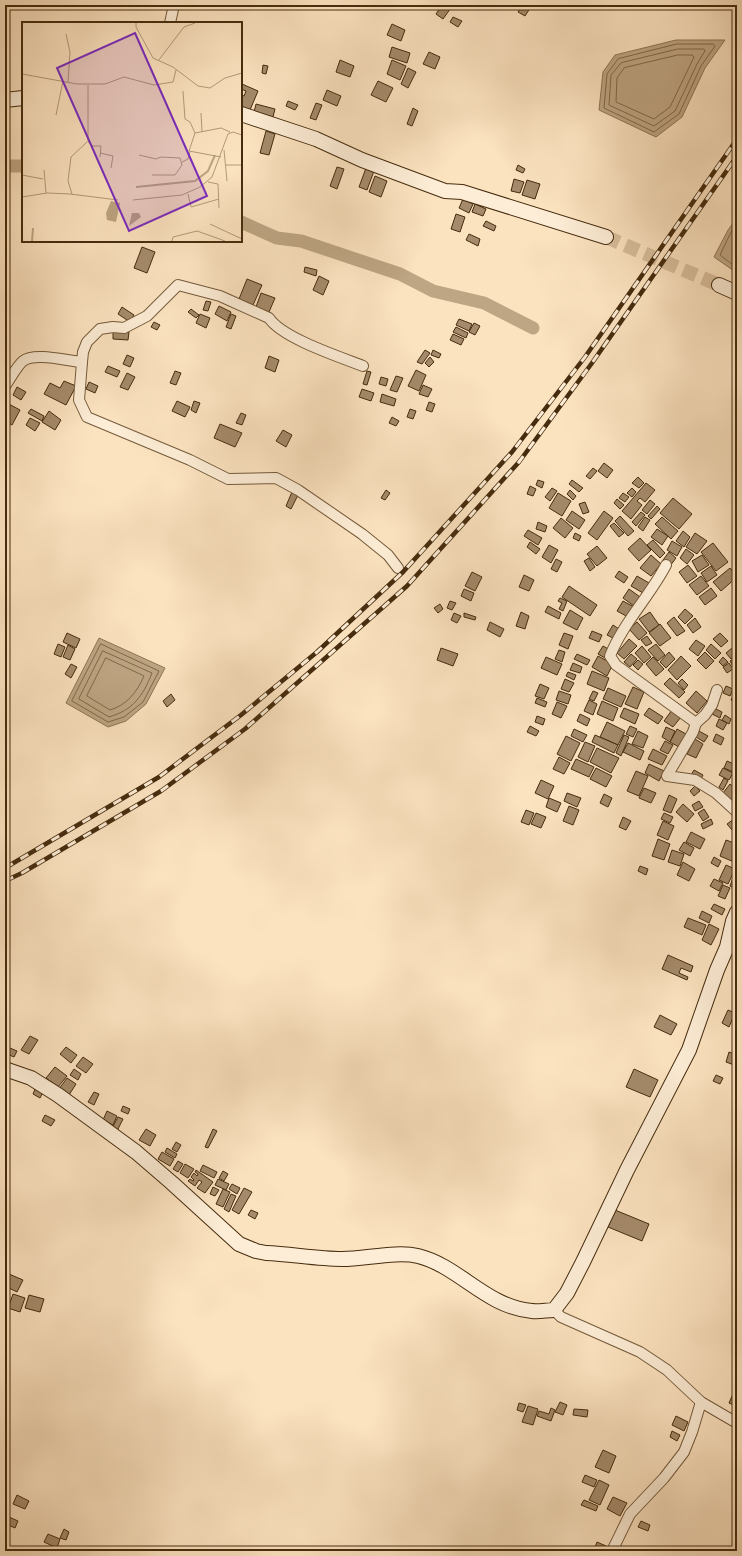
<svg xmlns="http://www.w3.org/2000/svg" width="742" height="1556" viewBox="0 0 742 1556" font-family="'IM FELL Great Primer',serif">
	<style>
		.water { fill: #bea583; stroke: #8e7554 }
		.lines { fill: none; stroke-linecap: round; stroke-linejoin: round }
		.shore { stroke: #826848; stroke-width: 1 }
		.canal { stroke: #bea583; stroke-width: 13 }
		.building { fill: #a58b6b; stroke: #462c0e }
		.secondary-tunnel { stroke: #d8be9c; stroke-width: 14; stroke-dasharray: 14 7; stroke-linecap: butt }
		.street-casing { stroke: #745a3a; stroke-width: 12 }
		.secondary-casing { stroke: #462c0e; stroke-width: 16 }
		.street { stroke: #fdedd6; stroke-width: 10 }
		.secondary { stroke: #fdedd6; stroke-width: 14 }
		.rail-casing { stroke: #462c0e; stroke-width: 4.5 }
		.rail { stroke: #fdedd6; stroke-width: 3; stroke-dasharray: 9; stroke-linecap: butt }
		.inset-river { fill: none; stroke: #bea583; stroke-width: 2 }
		.inset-road { fill: none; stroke: #b39a79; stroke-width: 1 }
		.view { fill: #7b2cbf; fill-opacity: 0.15; stroke: #7b2cbf; stroke-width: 2 }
		.inset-edge { fill: none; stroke: #462c0e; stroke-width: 2 }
	</style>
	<rect width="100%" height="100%" fill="#fce3c0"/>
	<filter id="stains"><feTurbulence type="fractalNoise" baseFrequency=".005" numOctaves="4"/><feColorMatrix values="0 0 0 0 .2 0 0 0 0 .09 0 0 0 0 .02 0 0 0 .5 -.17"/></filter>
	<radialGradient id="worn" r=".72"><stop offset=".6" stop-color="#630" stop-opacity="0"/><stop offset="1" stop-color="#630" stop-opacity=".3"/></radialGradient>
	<g class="water">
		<path d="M676 40H725L705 68 682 117 656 137 599 110 603 72 615 55Z"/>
		<path d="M737 218V273L714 257 728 230Z"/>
		<path d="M99 638 165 668 146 704 126 721 108 727 66 703Z"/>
	</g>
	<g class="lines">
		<g class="shore">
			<path d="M677 44H713L715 46 701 66 679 114 654 132 604 108 607 74 618 59Z"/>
			<path d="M678 49H704L705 51 697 64 675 111 654 126 609 105 611 75 621 63Z"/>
			<path d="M678 55H692L694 57 670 107 654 119 616 102 617 78 624 68Z"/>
			<path d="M737 225 731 232 720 255 737 268"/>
			<path d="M101 644 159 671 143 702 124 717 108 722 72 701Z"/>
			<path d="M103 651 152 673C143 696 133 710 109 717L79 699Z"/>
			<path d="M106 658 144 676C137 692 127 705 110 710L87 696Z"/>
		</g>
		<g class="canal">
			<path d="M5 166H23"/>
			<path d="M241 222 277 238 301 241 400 274 433 291 484 303 533 328"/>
		</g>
	</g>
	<g class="building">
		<path d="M442 5H453L443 19 436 14Z"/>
		<path d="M523 5H532L525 16 518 12Z"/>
		<path d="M453 17 462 21 458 27 450 22Z"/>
		<path d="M392 24 405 30 401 41 387 35Z"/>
		<path d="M392 47 410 53 407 63 389 57Z"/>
		<path d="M429 52 440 57 435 69 423 64Z"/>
		<path d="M340 60 354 66 350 77 336 72Z"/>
		<path d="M392 60 406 66 400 80 387 74Z"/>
		<path d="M263 65 268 66 266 74 262 73Z"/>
		<path d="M408 68 416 72 408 88 401 84Z"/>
		<path d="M378 81 393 88 386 102 371 95Z"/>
		<path d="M242 84 258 91 250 110 241 106V95L244 96 246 91 241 89Z"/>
		<path d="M327 90 341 96 337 106 323 100Z"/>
		<path d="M288 101 298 105 295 110 286 106Z"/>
		<path d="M316 103 322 105 316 120 310 118Z"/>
		<path d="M256 104 275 109 273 117 254 112Z"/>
		<path d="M413 108 418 111 412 126 407 124Z"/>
		<path d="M266 131 275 134 269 155 260 153Z"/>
		<path d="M518 165 525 169 523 173 516 170Z"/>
		<path d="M337 167 344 169 337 189 330 186Z"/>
		<path d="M366 168 374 171 367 190 359 187Z"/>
		<path d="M375 176 387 181 381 197 369 192Z"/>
		<path d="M514 179 524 182 520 193 511 191Z"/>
		<path d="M527 180 540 184 535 199 522 195Z"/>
		<path d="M463 199 473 204 469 213 459 208Z"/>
		<path d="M475 204 486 209 483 216 472 212Z"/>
		<path d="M456 214 465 217 460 232 451 229Z"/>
		<path d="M486 221 496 226 494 231 483 226Z"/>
		<path d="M469 234 480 239 478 246 466 240Z"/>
		<path d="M142 247 155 252 147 273 134 268Z"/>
		<path d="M305 267 317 270 316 276 304 272Z"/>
		<path d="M319 276 329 281 323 295 313 290Z"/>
		<path d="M247 279 262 285 253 305 239 299Z"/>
		<path d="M261 293 275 298 269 312 256 307Z"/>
		<path d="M206 301 211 302 208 311 203 310Z"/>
		<path d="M219 306 231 312 227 321 215 314Z"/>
		<path d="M122 307 134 315 130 322 118 314Z"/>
		<path d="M191 309 199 315 196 318 188 312Z"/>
		<path d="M200 314 210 318 206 328 196 323Z"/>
		<path d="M231 314 236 316 231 329 226 327Z"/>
		<path d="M459 319 472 324 469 331 456 325Z"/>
		<path d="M154 322 160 325 157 330 151 327Z"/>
		<path d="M474 323 480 326 475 335 469 332Z"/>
		<path d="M456 327 468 333 466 338 453 332Z"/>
		<path d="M113 332H129L128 340 113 339Z"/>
		<path d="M453 334 464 339 461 345 450 340Z"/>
		<path d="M425 350 430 353 422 364 417 362Z"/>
		<path d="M433 350 441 354 439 358 431 355Z"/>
		<path d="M127 355 134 358 130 367 123 364Z"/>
		<path d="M269 356 279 360 275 372 265 368Z"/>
		<path d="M430 357 434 362 429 367 425 363Z"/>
		<path d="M108 366 120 371 117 377 105 372Z"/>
		<path d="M416 370 426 375 419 391 408 386Z"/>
		<path d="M175 371 181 373 176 385 170 383Z"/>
		<path d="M367 371 371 372 367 385 363 384Z"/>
		<path d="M127 373 135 377 128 390 120 387Z"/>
		<path d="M396 376 403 378 397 392 390 390Z"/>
		<path d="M381 377 388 379 386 386 379 384Z"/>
		<path d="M64 381 76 386 66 405 44 394 50 383 60 388Z"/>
		<path d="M89 382 98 386 95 393 86 389Z"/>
		<path d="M423 385 432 389 428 397 419 394Z"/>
		<path d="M17 387 26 392 21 400 13 395Z"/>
		<path d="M362 389 374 393 371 401 359 397Z"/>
		<path d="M382 394 396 399 394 406 380 402Z"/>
		<path d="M177 401 190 407 185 417 172 411Z"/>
		<path d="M194 401 200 403 196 413 191 410Z"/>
		<path d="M5 402 20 410 12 425 5 421Z"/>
		<path d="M429 402 435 404 432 412 426 410Z"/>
		<path d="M31 409 44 416 42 421 28 413Z"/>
		<path d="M410 409 416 411 413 419 407 417Z"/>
		<path d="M49 411 61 420 55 430 42 422Z"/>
		<path d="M241 413 246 415 242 425 236 423Z"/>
		<path d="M392 417 399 421 396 426 389 423Z"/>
		<path d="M30 418 40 423 35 431 26 425Z"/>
		<path d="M220 424 242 433 235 447 214 438Z"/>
		<path d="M283 430 292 435 286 447 276 441Z"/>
		<path d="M604 463 613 470 607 478 598 471Z"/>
		<path d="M593 468 597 471 590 479 586 476Z"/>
		<path d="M638 477 644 483 639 488 632 483Z"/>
		<path d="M538 480 544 482 542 488 536 485Z"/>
		<path d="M572 480 583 488 579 492 569 484Z"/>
		<path d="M646 483 655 490 645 502 640 498 637 501 642 505 631 519 622 511Z"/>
		<path d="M530 486 536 489 533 496 527 494Z"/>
		<path d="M552 488 557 491 550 501 545 497Z"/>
		<path d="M632 488 636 492 632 497 627 493Z"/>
		<path d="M386 490 390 493 385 500 381 498Z"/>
		<path d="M570 490 576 496 573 500 567 494Z"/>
		<path d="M292 492 298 495 291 509 286 506Z"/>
		<path d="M558 493 571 501 562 516 549 508Z"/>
		<path d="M623 493 629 497 625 502 619 498Z"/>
		<path d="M673 498 692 514 679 529 660 513Z"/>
		<path d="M617 499 624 505 620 509 614 503Z"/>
		<path d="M650 500 655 504 647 514 642 510Z"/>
		<path d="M585 502 589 512 583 514 579 504Z"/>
		<path d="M657 506 660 509 651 519 648 516Z"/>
		<path d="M572 511 585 520 579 529 566 520Z"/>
		<path d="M604 511 613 518 597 540 588 533Z"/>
		<path d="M641 512 645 515 636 526 632 522Z"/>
		<path d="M620 516 634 531 628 536 615 521Z"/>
		<path d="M645 517 650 520 643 531 638 527Z"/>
		<path d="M662 517 678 531 671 539 655 524Z"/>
		<path d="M561 518 573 528 565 538 553 528Z"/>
		<path d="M538 522 547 526 545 532 536 529Z"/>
		<path d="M614 523 624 533 619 537 610 526Z"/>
		<path d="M657 529 668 536 662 545 651 537Z"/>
		<path d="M528 530 542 538 538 545 524 536Z"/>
		<path d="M683 531 690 537 684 547 676 541Z"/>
		<path d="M575 533 581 536 579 541 573 538Z"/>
		<path d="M695 533 707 541 697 554 686 547Z"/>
		<path d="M640 538 651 550 639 561 628 549Z"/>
		<path d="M653 540 665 553 660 558 647 545Z"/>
		<path d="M672 541 682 547 677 556 667 550Z"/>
		<path d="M530 542 540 549 536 554 527 547Z"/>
		<path d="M713 543 728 562 716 571 701 552Z"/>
		<path d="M549 545 558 550 551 563 542 557Z"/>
		<path d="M597 546 607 558 597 566 587 554Z"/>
		<path d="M686 549 694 555 687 564 680 558Z"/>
		<path d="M669 552 676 558 670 566 663 560Z"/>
		<path d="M651 555 661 564 651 576 640 568Z"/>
		<path d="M702 555 709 565 698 572 692 561Z"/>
		<path d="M589 558 595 567 590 571 584 561Z"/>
		<path d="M556 559 562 562 557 572 551 569Z"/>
		<path d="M688 565 697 576 687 583 679 572Z"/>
		<path d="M711 566 717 575 707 582 701 573Z"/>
		<path d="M730 568 737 577 721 591 713 582Z"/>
		<path d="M619 571 628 577 624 583 615 577Z"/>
		<path d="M472 572 482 577 475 591 465 586Z"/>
		<path d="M524 575 534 580 529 591 519 587Z"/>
		<path d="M637 576 649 583 643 593 631 586Z"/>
		<path d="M701 576 709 586 697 595 689 585Z"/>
		<path d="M569 586 597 605 590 616 562 597Z"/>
		<path d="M711 588 717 596 705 605 699 597Z"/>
		<path d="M464 589 474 593 471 601 461 596Z"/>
		<path d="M629 589 640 597 634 606 623 598Z"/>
		<path d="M560 598 567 601 563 611 559 609 562 603 558 601Z"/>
		<path d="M450 601 456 603 452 610 447 608Z"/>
		<path d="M623 601 634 607 628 617 617 611Z"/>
		<path d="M440 604 443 609 438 613 434 608Z"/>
		<path d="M548 606 561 613 559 619 545 612Z"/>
		<path d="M685 609 693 616 685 624 678 617Z"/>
		<path d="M570 610 583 618 577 630 563 623Z"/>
		<path d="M521 612 529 616 525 629 516 626Z"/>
		<path d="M650 612 659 625 649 632 639 619Z"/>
		<path d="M454 613 461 616 457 623 451 620Z"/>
		<path d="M464 613 476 617 475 620 464 617Z"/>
		<path d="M674 617 685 631 677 636 667 623Z"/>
		<path d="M695 618 701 627 693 633 687 625Z"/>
		<path d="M490 622 504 629 500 637 487 630Z"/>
		<path d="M637 622 647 633 639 640 629 629Z"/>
		<path d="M660 624 671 638 660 646 649 633Z"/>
		<path d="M613 625 619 629 613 638 607 635Z"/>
		<path d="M592 631 602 635 599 642 589 638Z"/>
		<path d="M67 633 80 639 76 648 63 642Z"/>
		<path d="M564 633 573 636 568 649 559 645Z"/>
		<path d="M720 633 728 641 721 647 713 639Z"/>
		<path d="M647 636 652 643 646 646 641 640Z"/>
		<path d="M629 639 637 646 624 659 617 653Z"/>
		<path d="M696 640 705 646 698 656 689 649Z"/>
		<path d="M58 644 65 647 61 657 54 654Z"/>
		<path d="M656 644 665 655 658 661 648 650Z"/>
		<path d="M711 644 721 653 715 659 706 650Z"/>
		<path d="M68 645 75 649 70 660 63 657Z"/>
		<path d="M603 646 610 650 605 658 598 654Z"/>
		<path d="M642 646 651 657 644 663 635 653Z"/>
		<path d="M441 648 458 654 453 666 437 660Z"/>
		<path d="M732 648 737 653 731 659 726 653Z"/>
		<path d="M559 650 565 652 562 662 555 659Z"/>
		<path d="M669 652 675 659 666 668 660 662Z"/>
		<path d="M705 652 714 661 706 669 697 660Z"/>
		<path d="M577 654 590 660 587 665 574 659Z"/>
		<path d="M631 654 637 659 630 667 624 662Z"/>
		<path d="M598 656 613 664 607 676 592 667Z"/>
		<path d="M681 656 691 666 677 680 668 670Z"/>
		<path d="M546 657 562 664 557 675 541 668Z"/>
		<path d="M653 657 664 669 656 676 646 664Z"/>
		<path d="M723 657 728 662 723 666 719 662Z"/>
		<path d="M737 657V666L734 668 730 661Z"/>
		<path d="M638 660 643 664 638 670 633 665Z"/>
		<path d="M573 663 582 667 580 673 570 670Z"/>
		<path d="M729 663 733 669 727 673 723 667Z"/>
		<path d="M71 664 77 667 71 678 65 674Z"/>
		<path d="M592 671 609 678 604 691 587 684Z"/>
		<path d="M568 672 576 675 574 680 566 676Z"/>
		<path d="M670 678 685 692 679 698 664 684Z"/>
		<path d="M565 679 574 683 569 692 561 689Z"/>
		<path d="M682 679 688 685 684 690 678 683Z"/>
		<path d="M540 684 549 688 544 699 535 696Z"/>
		<path d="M726 686 733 689 730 696 723 693Z"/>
		<path d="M633 687 644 692 637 709 625 704Z"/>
		<path d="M608 688 626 696 621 707 603 699Z"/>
		<path d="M559 691 571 695 568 704 556 700Z"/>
		<path d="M593 691 598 693 594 701 589 699Z"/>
		<path d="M696 691 707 701 697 713 686 703Z"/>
		<path d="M736 691 737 692V704L731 700Z"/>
		<path d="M171 694 175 700 167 707 163 701Z"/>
		<path d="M537 698 547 702 545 707 535 703Z"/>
		<path d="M589 700 597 704 593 715 584 711Z"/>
		<path d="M602 701 618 708 613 721 597 714Z"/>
		<path d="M557 702 567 706 561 718 552 714Z"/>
		<path d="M624 708 639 714 635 724 620 717Z"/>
		<path d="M649 708 663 717 658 724 644 715Z"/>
		<path d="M714 708 722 712 720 718 712 714Z"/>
		<path d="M672 710 681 717 673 727 664 721Z"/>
		<path d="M580 714 590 719 587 726 577 721Z"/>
		<path d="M725 715 731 719 729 724 722 720Z"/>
		<path d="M537 716 545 719 543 725 535 722Z"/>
		<path d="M719 719 727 723 723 730 716 726Z"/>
		<path d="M607 722 625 731 618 745 600 737Z"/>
		<path d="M530 726 539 731 536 736 527 732Z"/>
		<path d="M630 726 637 729 633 737 626 734Z"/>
		<path d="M666 727 675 731 670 742 662 737Z"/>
		<path d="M574 729 587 735 583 742 571 736Z"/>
		<path d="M677 729 686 734 679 747 670 742Z"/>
		<path d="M638 731 648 736 643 748 632 744Z"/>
		<path d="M699 731 708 736 704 742 696 737Z"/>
		<path d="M716 734 724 738 721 745 713 741Z"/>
		<path d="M595 735 618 745 614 753 592 742Z"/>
		<path d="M624 735 629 737 621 756 616 753Z"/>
		<path d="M566 736 580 743 571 761 557 754Z"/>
		<path d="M695 739 703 744 696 758 687 754Z"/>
		<path d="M665 741 673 745 668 754 660 750Z"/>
		<path d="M585 742 595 746 588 762 578 757Z"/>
		<path d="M628 743 644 751 640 760 623 752Z"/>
		<path d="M597 748 619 758 611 773 590 762Z"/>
		<path d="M653 749 667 756 662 765 648 759Z"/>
		<path d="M559 757 570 763 564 774 553 769Z"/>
		<path d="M576 759 594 767 589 777 571 769Z"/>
		<path d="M727 761 736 765 733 772 724 768Z"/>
		<path d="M649 764 664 771 659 781 645 773Z"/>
		<path d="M596 768 612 776 606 787 590 779Z"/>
		<path d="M723 768 733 773 729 780 719 775Z"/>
		<path d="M694 770 703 775 700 781 691 775Z"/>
		<path d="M636 771 648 776 639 796 627 791Z"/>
		<path d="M724 778 728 781 723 790 719 787Z"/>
		<path d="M541 780 554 786 548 799 535 793Z"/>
		<path d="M730 784 737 790V798L734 802 723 793Z"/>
		<path d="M695 786 700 791 694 796 690 791Z"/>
		<path d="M644 788 656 793 651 803 639 798Z"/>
		<path d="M567 793 581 798 577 807 564 801Z"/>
		<path d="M604 794 612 798 608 807 600 803Z"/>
		<path d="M669 795 677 799 671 813 663 810Z"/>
		<path d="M549 798 561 803 557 812 546 807Z"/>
		<path d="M699 801 703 807 695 811 692 805Z"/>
		<path d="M683 804 694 814 687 822 676 812Z"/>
		<path d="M569 806 579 810 573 825 563 821Z"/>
		<path d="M704 809 709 817 703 821 698 813Z"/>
		<path d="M526 810 534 813 529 825 521 822Z"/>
		<path d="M536 813 546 817 541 828 531 824Z"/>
		<path d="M664 813 673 817 670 823 661 819Z"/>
		<path d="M623 817 631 821 626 830 619 827Z"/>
		<path d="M711 819 713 824 703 829 701 824Z"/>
		<path d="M734 819 737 822V836L727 824Z"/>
		<path d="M663 821 674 826 668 840 657 835Z"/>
		<path d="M691 832 705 839 700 849 686 842Z"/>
		<path d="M658 839 670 844 664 860 652 856Z"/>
		<path d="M726 840 737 844V855L734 862 720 856Z"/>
		<path d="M684 842 694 848 690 856 679 850Z"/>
		<path d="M672 850 684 854 680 866 668 862Z"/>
		<path d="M714 857 721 861 718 867 711 863Z"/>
		<path d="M683 862 695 869 689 881 677 875Z"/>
		<path d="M726 865 735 869 728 884 719 880Z"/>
		<path d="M640 866 648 869 646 875 638 871Z"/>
		<path d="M733 878 737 880V890L730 886Z"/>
		<path d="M714 879 723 883 719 891 710 886Z"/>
		<path d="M723 885 730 888 725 899 718 896Z"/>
		<path d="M714 904 725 909 722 915 711 909Z"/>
		<path d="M702 911 712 916 709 923 699 918Z"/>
		<path d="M688 918 706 925 702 935 684 927Z"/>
		<path d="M709 924 719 929 711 945 702 940Z"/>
		<path d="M668 955 693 966 691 972 681 968 679 973 688 977 687 980 662 969Z"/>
		<path d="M728 1010 735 1013 729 1027 722 1023Z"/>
		<path d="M660 1015 677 1024 671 1035 654 1027Z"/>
		<path d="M30 1036 38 1040 29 1054 21 1050Z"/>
		<path d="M66 1047 77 1055 71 1063 60 1054Z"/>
		<path d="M10 1048 17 1051 14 1057 7 1054Z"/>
		<path d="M729 1052 737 1055V1066L726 1062Z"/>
		<path d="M83 1057 93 1064 86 1073 76 1066Z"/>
		<path d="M55 1067 67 1076 58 1087 46 1078Z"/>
		<path d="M74 1069 81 1074 78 1080 70 1075Z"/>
		<path d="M634 1069 658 1080 650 1097 626 1087Z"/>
		<path d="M716 1075 723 1078 720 1084 713 1081Z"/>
		<path d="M67 1078 76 1084 69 1095 59 1089Z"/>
		<path d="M36 1087 44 1090 40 1098 33 1094Z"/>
		<path d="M94 1092 99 1094 94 1105 88 1102Z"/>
		<path d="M123 1106 130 1109 128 1114 121 1111Z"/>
		<path d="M107 1111 117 1116 113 1125 103 1120Z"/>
		<path d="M45 1115 55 1120 51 1126 42 1121Z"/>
		<path d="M118 1117 123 1119 117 1131 112 1128Z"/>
		<path d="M146 1129 156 1135 150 1146 139 1140Z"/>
		<path d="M213 1129 217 1131 208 1148 205 1147Z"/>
		<path d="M176 1142 181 1145 177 1152 172 1149Z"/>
		<path d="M167 1148 177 1154 175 1158 165 1152Z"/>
		<path d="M162 1152 174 1159 170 1166 158 1159Z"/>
		<path d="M178 1161 183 1164 178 1172 173 1169Z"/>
		<path d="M185 1164 194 1169 188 1178 180 1173Z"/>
		<path d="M203 1165 217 1172 214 1178 200 1171Z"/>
		<path d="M196 1170 213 1182 205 1193 197 1188 202 1182 199 1180 195 1186 188 1181 190 1179 193 1181 194 1180 191 1177 194 1173 197 1176 198 1174 195 1172Z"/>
		<path d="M223 1171 228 1174 224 1181 219 1178Z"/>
		<path d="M218 1179 229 1184 226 1190 215 1185Z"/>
		<path d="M232 1184 240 1188 237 1194 229 1189Z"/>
		<path d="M213 1187 219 1190 215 1196 210 1194Z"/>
		<path d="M244 1188 252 1192 239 1214 232 1210Z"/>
		<path d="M223 1189 230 1192 223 1207 216 1204Z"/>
		<path d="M231 1194 236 1196 229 1212 224 1209Z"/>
		<path d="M251 1210 258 1213 255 1219 248 1215Z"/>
		<path d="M615 1210 649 1224 642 1241 608 1227Z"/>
		<path d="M9 1274 23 1280 17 1292 5 1286V1282Z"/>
		<path d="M13 1294 25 1298 20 1312 8 1308Z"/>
		<path d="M29 1295 44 1299 40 1312 25 1308Z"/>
		<path d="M733 1394 737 1396 736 1406 729 1403Z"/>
		<path d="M560 1402 567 1405 563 1415 555 1412Z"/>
		<path d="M519 1403 526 1405 523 1412 517 1410Z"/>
		<path d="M528 1406 538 1409 533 1425 522 1422Z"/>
		<path d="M551 1408 555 1410 551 1421 537 1416 539 1411 549 1414Z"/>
		<path d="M574 1409 588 1410 587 1417 573 1415Z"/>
		<path d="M676 1416 688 1422 684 1431 672 1425Z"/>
		<path d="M672 1431 680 1435 677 1441 670 1437Z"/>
		<path d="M603 1450 616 1456 609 1473 595 1467Z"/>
		<path d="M585 1475 597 1480 594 1487 582 1482Z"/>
		<path d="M599 1480 609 1485 600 1505 589 1500Z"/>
		<path d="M17 1495 29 1501 25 1509 13 1504Z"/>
		<path d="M613 1497 627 1503 620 1516 607 1509Z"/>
		<path d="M584 1500 598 1506 596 1511 581 1505Z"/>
		<path d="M9 1517 18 1521 15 1528 6 1524Z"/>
		<path d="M641 1521 650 1525 648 1531 638 1527Z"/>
		<path d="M64 1529 69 1532 66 1540 60 1538Z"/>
		<path d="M48 1534 60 1539 57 1548 44 1542Z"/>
		<path d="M597 1542 606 1546 603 1551 594 1550Z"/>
	</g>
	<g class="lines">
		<path class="secondary-tunnel" d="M606 237 719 285"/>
		<defs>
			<g id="street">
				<path d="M170 23 174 5"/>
				<path d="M363 366C340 357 282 338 269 318L220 296 178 285 147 316 124 328 113 327 100 329 87 342 83 352 82 362 79 400 87 417 190 460 228 479 276 478 298 490 362 534 388 555 398 568"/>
				<path d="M5 386C10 379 17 366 23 361 35 352 67 361 82 362"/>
				<path d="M666 565C650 596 623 623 610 656L616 665 696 723"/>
				<path d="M717 690 712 705 705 715 696 723 693 732 667 776 695 780 716 793 737 812"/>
				<path d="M554 1310 561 1317 640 1352 667 1370 701 1402 737 1423"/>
				<path d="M612 1551 630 1514 664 1478 684 1452 692 1432 701 1402"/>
			</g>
			<g id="secondary">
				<path d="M5 100 23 98"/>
				<path d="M241 114 316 139 362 160 445 191 462 192 606 237"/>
				<path d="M719 285 737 293"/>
				<path d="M5 1069 31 1078 58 1095 136 1152 172 1183 239 1244 256 1251 266 1253C291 1254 317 1259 342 1259 365 1259 396 1251 418 1256 459 1266 486 1307 532 1311 539 1312 547 1310 554 1310L567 1293 583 1262 627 1170 689 1050 717 970 727 947 733 921 737 912"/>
			</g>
		</defs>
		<use href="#street" class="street-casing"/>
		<use href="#secondary" class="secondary-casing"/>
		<use href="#street" class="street"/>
		<use href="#secondary" class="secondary"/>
		<defs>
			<g id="rail">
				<path d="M5 868 159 777 241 715 317 652 403 572 512 452 585 357 737 139"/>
				<path d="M5 881 22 873 161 791 245 729 407 586 519 462 592 363 737 156"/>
			</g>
		</defs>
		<use href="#rail" class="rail-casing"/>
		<use href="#rail" class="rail"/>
	</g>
	<g transform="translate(22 22)">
		<rect width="220" height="220" fill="#fce3c0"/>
		<path d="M89 179 98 181 94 200 85 198 84 191ZM110 191H117L119 195 107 204Z" fill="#bea583"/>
		<path class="inset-river" d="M114 165 173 159 186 149 193 133M10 219 11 206"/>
		<path class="inset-road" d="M114 1V5L131 36 151 45 176 64 188 66 203 56 220 51M44 12 48 30 46 60M136 39 162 5 173 1M0 52 55 62H83L102 55 132 63 151 60 154 48M66 63V120L71 124H79L78 135M161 69 163 97 168 100 173 111 167 129 199 135M179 91 180 110M34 93 41 59M173 111 199 106 208 110M202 128 205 159M78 131 91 134 89 146M117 133 134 137 139 135 158 136 160 143 153 153H130M160 140 166 137 168 130M204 143H220M22 148 24 171M0 153 21 157M186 160 196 162 197 186M50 172 46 159 49 135 65 120M166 172 169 185 197 177M0 175 25 171 48 172 96 178M111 178 160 173 178 165 190 155 206 112 211 110 220 113M188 202 220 217M150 219 151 215 175 209 203 219"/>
		<path class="view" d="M113 11 185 174 107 209 35 46Z"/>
		<rect width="220" height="220" class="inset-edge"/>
	</g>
	<rect width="742" height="1556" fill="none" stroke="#fce3c0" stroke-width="20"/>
	<rect x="6" y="6" width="730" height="1544" fill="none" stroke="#462c0e" stroke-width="2"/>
	<rect x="10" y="10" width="722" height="1536" fill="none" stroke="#462c0e"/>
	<rect width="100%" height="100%" filter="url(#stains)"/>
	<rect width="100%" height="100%" fill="url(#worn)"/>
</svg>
